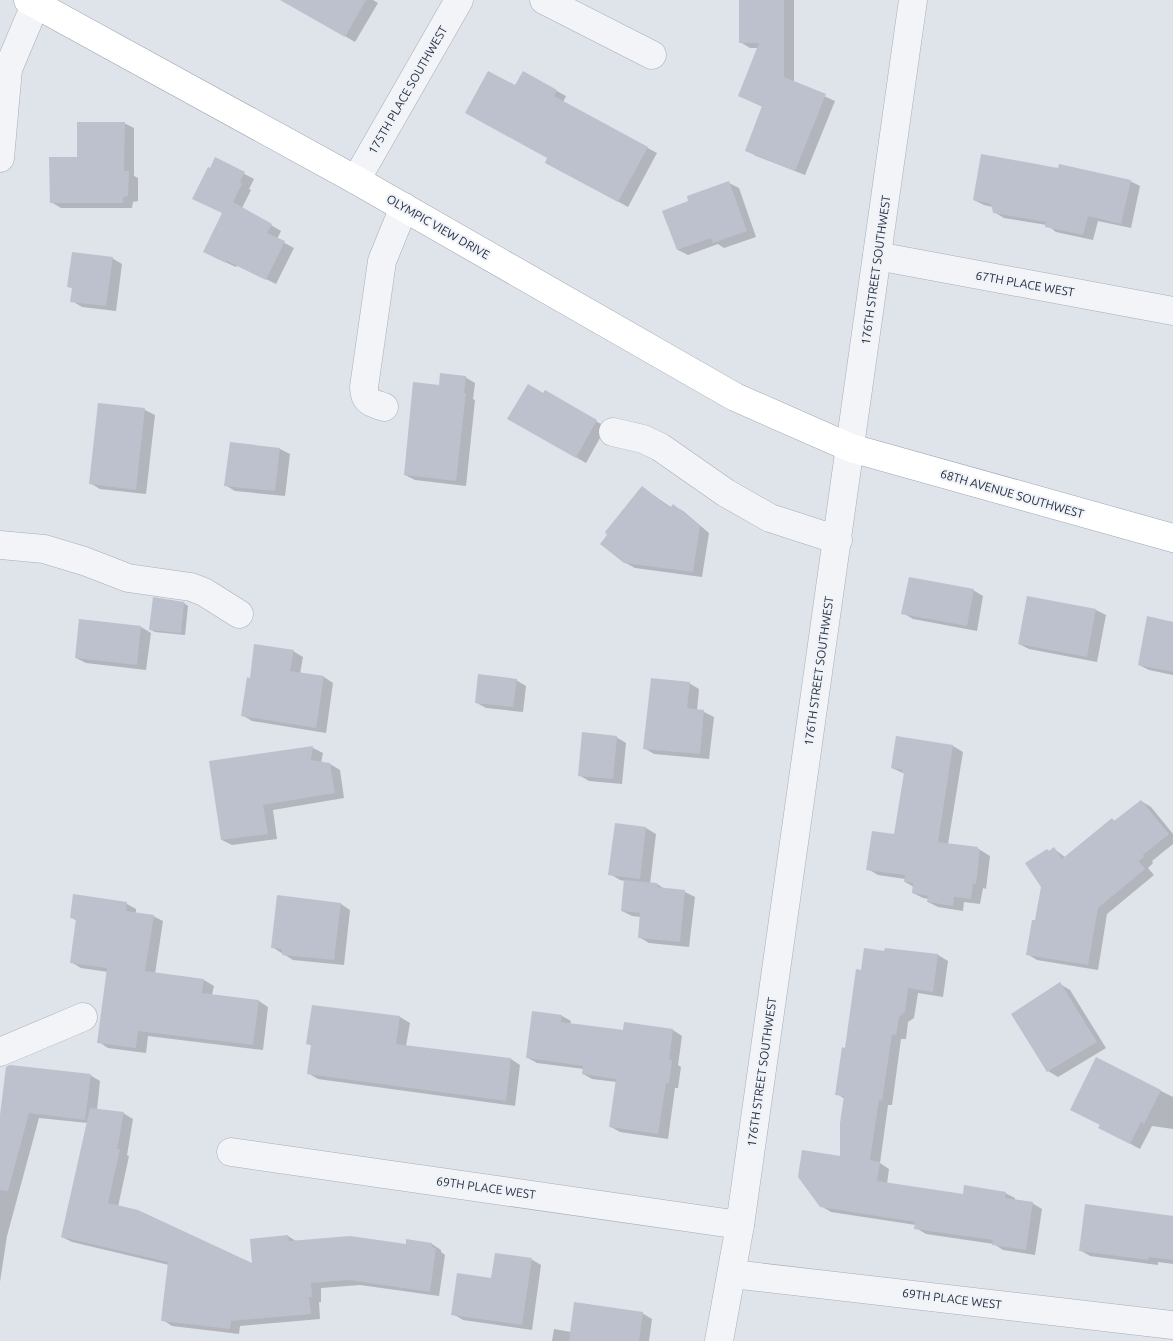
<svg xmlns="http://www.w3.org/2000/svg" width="1173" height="1341" viewBox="0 0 1173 1341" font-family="Ubuntu,sans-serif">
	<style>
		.shadow { fill: #0003 }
		.building { fill: #bcc1cd }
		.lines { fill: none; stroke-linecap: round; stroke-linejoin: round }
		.minor-casing { stroke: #a8adb8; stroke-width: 29 }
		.major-casing { stroke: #9da6b6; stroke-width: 29 }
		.minor { stroke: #f2f4f7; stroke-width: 28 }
		.major { stroke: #fff; stroke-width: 28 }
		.labels { text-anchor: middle; stroke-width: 4; stroke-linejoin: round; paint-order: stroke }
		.street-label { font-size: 12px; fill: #262f42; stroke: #eff2f7 }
	</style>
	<rect width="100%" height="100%" fill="#dfe3ea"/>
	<g class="shadow">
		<path d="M283 0H373L378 3 355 42Z"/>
		<path d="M740 0H794V83L835 101 805 175 756 156 746 150 763 107 739 96 759 48H750L740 42Z"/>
		<path d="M524 73 566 96 563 102 657 153 628 207 547 162 549 158 516 87Z"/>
		<path d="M124 123 134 128V176L138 178V201L133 202 132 208H61L51 202 78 158Z"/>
		<path d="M216 159 254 179 249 189 251 190 242 208 281 231 277 239 294 248 276 284 237 265 236 267 214 257 223 213 210 170Z"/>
		<path d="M1130 181 1140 186 1131 228 1098 221 1093 240 1056 232 1047 225 1004 218 994 212 993 207 984 205 974 200Z"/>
		<path d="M729 183 739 188 756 237 724 248 718 244 688 255 678 250 690 202Z"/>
		<path d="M112 258 122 264 116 311 82 307 72 301 74 289 69 286Z"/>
		<path d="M465 377 475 383 473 399 475 400 466 486 415 480 405 475 440 386Z"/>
		<path d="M546 392 606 427 586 463 509 419Z"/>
		<path d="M99 404 145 410 155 415 146 494 100 489 90 483Z"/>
		<path d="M231 443 280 449 290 454 285 496 235 491 225 485Z"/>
		<path d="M643 488 672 508 674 506 683 511 709 533 702 577 635 568 624 562Z"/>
		<path d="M973 590 983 596 977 631 913 619 903 613Z"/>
		<path d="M1028 597 1096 610 1106 615 1097 662 1029 649 1019 644Z"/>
		<path d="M184 603 188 606 185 635 155 632 151 630Z"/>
		<path d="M1173 623V675L1149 670 1139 665Z"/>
		<path d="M141 627 151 633 146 670 86 663 76 658Z"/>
		<path d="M293 651 303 657 300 674 324 677 333 683 326 733 252 721 242 715 251 679Z"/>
		<path d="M516 680 526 686 523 712 486 708 477 703Z"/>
		<path d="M689 683 699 689 697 711 704 712 714 717 709 759 654 754 644 748Z"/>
		<path d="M616 737 626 743 622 784 589 781 579 775Z"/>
		<path d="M897 737 953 746 963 752 948 844 977 848 990 856 986 889 983 888 980 904 964 902 963 911 938 907 928 902 929 899 923 898 913 893 914 887 905 882V879L878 875 868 869 895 835 905 774 892 768Z"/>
		<path d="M313 748 323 753 321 763 330 764 340 770 344 798 273 810 277 839 232 845 222 840 211 762Z"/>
		<path d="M1141 801 1151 807 1173 834V844L1152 861 1153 863 1148 868 1154 875 1107 914 1098 970 1037 960 1027 954 1036 922 1050 852 1054 849 1065 857 1112 819 1116 822Z"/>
		<path d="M616 824 646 828 656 834 650 884H657L665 889 685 892 695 897 689 947 649 943 639 937 641 917 632 916 622 911 625 881 620 880 610 874Z"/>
		<path d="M127 904 136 909V913L153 916 163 921 155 974 204 980 214 986 212 995 259 1001 268 1007 263 1050 148 1036 146 1053 108 1048 99 1042 108 972 81 968 71 962 77 921 71 917Z"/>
		<path d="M341 904 350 910 344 965 293 960 272 947Z"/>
		<path d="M886 949 938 955 948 961 943 997 918 993 914 1018 908 1022 906 1039H901L892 1105H888L880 1163 889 1169 887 1184 964 1195 1005 1193 1015 1198V1201L1032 1203 1042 1209 1035 1255 1003 1250 994 1244 926 1234 916 1228V1225L831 1212 821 1206 841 1157 845 1099 837 1094 862 971 886 952Z"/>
		<path d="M1060 984 1070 990 1106 1048 1058 1077 1048 1071 1013 1014Z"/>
		<path d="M313 1006 400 1017 410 1023 406 1046 511 1059 520 1065 515 1106 318 1079 308 1073 312 1046 308 1044Z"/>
		<path d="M562 1016 571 1021 570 1025 624 1032 673 1030 682 1036 678 1065 681 1067 678 1088H675L668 1139 620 1132 611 1127 617 1082 592 1079 583 1074 584 1069 537 1063 528 1058Z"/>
		<path d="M1097 1059 1173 1097V1129L1152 1126 1140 1149 1110 1133 1101 1125Z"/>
		<path d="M90 1075 100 1081 97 1110 123 1113 133 1119 127 1155 129 1156 118 1207 253 1265 288 1236 296 1241 407 1245 432 1244 441 1250V1252L445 1255 439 1296 360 1285 321 1288V1302H319L320 1319 240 1326 239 1334 172 1326 163 1320 169 1265 72 1242 62 1237 88 1123 39 1118 7 1236 0 1282V1125Z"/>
		<path d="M1173 1217V1264L1158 1262V1265L1090 1256 1080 1250Z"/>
		<path d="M531 1259 541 1265 532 1330 463 1320 453 1314 492 1279Z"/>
		<path d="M642 1313 652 1319 649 1341H552L554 1329 571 1332Z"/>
	</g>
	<g class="building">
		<path d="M280 0H366L345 37Z"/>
		<path d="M739 0H784V77L826 94 795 171 745 151 762 106 738 96 759 43H739Z"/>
		<path d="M488 71 515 85 523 71 557 90 554 96 648 147 618 202 545 163 547 158 465 113Z"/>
		<path d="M77 122H125L124 171H129L128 196 123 197V203H50L49 157H77Z"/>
		<path d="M981 154 1058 168 1059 164 1131 180 1121 224 1088 216 1083 235 1045 227 1046 222 993 213 991 204 973 200Z"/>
		<path d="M215 157 245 172 240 182 242 184 233 202 272 224 267 233 285 241 266 280 227 261 226 263 203 252 222 213 192 199 208 167 210 168Z"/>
		<path d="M729 181 747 231 713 243 711 238 677 250 662 211 688 201 687 196Z"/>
		<path d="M72 252 113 257 106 306 70 302 72 288 67 287Z"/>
		<path d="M440 373 466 376 464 393H466L456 481 404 475 413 382 439 385Z"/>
		<path d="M528 384 543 393 545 390 597 420 576 458 507 419Z"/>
		<path d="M98 403 145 408 136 490 89 484Z"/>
		<path d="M230 442 280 448 275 491 224 486Z"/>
		<path d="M642 486 670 508 673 504 700 526 693 572 624 563 600 544 607 535 605 532Z"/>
		<path d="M909 577 974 589 967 626 901 614Z"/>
		<path d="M1027 596 1096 609 1087 657 1018 644Z"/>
		<path d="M153 597 184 602 181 633 149 630Z"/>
		<path d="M1147 616 1173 622V672L1138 665Z"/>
		<path d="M79 619 141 626 137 665 75 658Z"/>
		<path d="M254 644 294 650 290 671 324 676 316 728 241 716 247 677 250 678Z"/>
		<path d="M478 674 517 679 513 707 475 703Z"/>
		<path d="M651 678 690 682 687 708 704 710 700 754 643 749Z"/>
		<path d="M582 732 617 736 613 779 578 776Z"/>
		<path d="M896 736 953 745 938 842 978 847 977 849H980L976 884 973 883 971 899 954 897 953 906 927 902 928 896 912 893 913 883 904 882 905 875 866 870 872 831 894 834 904 773 902 772V770L891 768Z"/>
		<path d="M313 746 311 760 330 763 335 793 263 805 268 834 221 840 209 761Z"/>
		<path d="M1141 800 1169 834 1143 855 1144 857 1139 861 1145 869 1098 908 1088 965 1026 955 1032 920H1035L1041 887 1025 863 1047 849 1049 851 1054 847 1062 859 1112 818 1114 821Z"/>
		<path d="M615 823 646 827 640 879 608 875Z"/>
		<path d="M624 880 657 883V887L685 890 680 942 638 938 640 913 621 911Z"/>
		<path d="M73 894 127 902 126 911 154 915 145 971 204 979 202 993 259 1000 253 1045 138 1031 136 1048 97 1043 107 968 70 963 76 919 70 918Z"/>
		<path d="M277 895 341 903 334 960 282 955V949L271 948Z"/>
		<path d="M864 948 884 951 885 948 938 954 933 992 908 988 905 1012 899 1017 896 1035 892 1034 882 1101 879 1100 870 1160 880 1162 877 1181 963 1194 964 1185 1006 1192 1005 1198 1033 1202 1026 1250 992 1245 993 1240 914 1229 915 1222 820 1207 798 1177 802 1150 840 1156V1123L844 1096 835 1095 842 1047 845 1048 856 969 861 970Z"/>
		<path d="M1060 982 1097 1042 1047 1072 1011 1014Z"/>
		<path d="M312 1005 400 1016 396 1044 511 1058 506 1101 307 1074 311 1045 306 1044Z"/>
		<path d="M532 1011 562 1015 561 1022 623 1030 624 1022 673 1029 669 1060H672L669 1084 666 1083 658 1134 609 1127 616 1079 582 1074 583 1066 526 1058Z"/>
		<path d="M1096 1057 1161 1090 1144 1124 1141 1122 1130 1144 1098 1128 1100 1125 1070 1110Z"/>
		<path d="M10 1065 91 1074 85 1120 29 1113 8 1191 0 1190V1115L6 1067Z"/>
		<path d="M90 1108 124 1112 117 1149H120L108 1203 138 1210 252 1263 250 1239 288 1235 289 1241 350 1236 406 1244V1239L432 1243V1247L436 1248 430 1292 349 1280 311 1283 312 1297H309L311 1314 231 1321 230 1329 161 1321 168 1262 61 1237Z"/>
		<path d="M1085 1204 1173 1216V1260L1149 1257 1148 1260 1079 1251Z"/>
		<path d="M495 1253 532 1258 522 1325 451 1315 457 1273 491 1278Z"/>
		<path d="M574 1302 643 1312 639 1341H569Z"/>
	</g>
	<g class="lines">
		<defs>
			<g id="minor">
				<path d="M544 0 652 55"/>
				<path d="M0 76 8 69 35 5"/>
				<path d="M0 158 8 69"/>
				<path d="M356 180 459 0"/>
				<path d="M877 256 1173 311"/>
				<path d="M384 407C372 403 364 402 364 387L382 261 404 207"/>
				<path d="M613 432 643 439 660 447 726 493 770 518 838 540"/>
				<path d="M0 545 44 549 84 561 128 578 191 587 204 592 239 614"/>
				<path d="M0 1052 83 1017"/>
				<path d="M231 1152 740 1225"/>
				<path d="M732 1274 1173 1325"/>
				<path d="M719 1341 740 1225 913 0"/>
			</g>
			<path id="major" d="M28 0 356 180 735 397 851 448 1173 538"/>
		</defs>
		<use href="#minor" class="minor-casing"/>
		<use href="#major" class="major-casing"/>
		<use href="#minor" class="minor"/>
		<use href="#major" class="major"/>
	</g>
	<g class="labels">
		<g class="street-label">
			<text transform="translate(408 90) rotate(-60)" y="4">175TH PLACE SOUTHWEST</text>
			<text transform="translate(438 227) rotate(30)" y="4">OLYMPIC VIEW DRIVE</text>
			<text transform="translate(876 270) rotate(-82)" y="4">176TH STREET SOUTHWEST</text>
			<text transform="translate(1025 284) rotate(10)" y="4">67TH PLACE WEST</text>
			<text transform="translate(1012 494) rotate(16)" y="4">68TH AVENUE SOUTHWEST</text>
			<text transform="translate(819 671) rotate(-82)" y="4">176TH STREET SOUTHWEST</text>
			<text transform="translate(762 1072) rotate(-82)" y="4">176TH STREET SOUTHWEST</text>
			<text transform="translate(486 1188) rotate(8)" y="4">69TH PLACE WEST</text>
			<text transform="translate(952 1299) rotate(7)" y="4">69TH PLACE WEST</text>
		</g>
	</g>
</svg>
